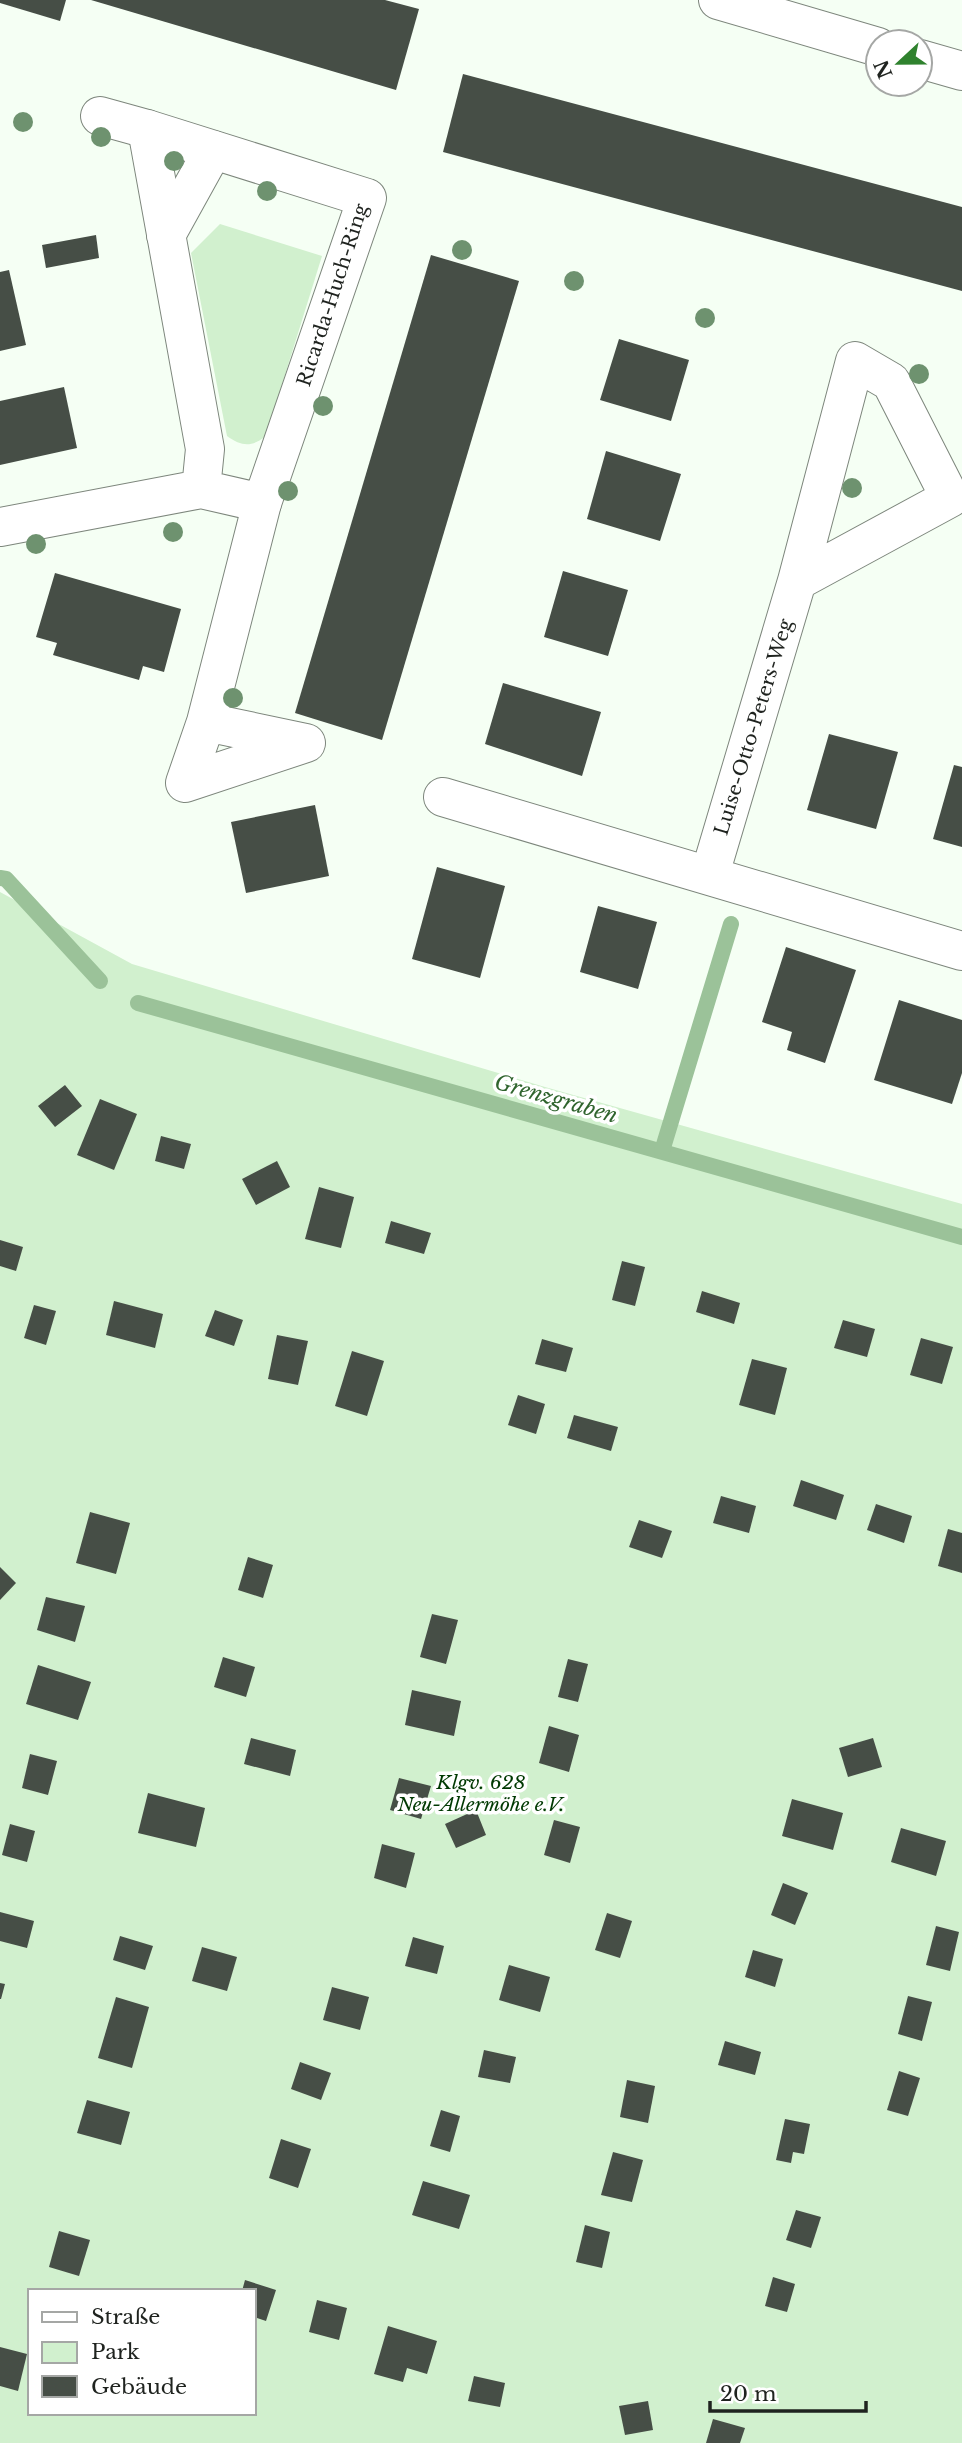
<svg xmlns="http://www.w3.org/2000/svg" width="962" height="2443" viewBox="0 0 962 2443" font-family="'Libre Baskerville',serif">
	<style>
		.green { fill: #d1f0ce; fill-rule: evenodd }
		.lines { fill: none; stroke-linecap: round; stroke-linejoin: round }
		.stream { stroke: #9bc299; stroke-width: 16 }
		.building { fill: #464e46 }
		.street-casing { stroke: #7d867c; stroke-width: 40 }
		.street { stroke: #fff; stroke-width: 38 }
		.tree { fill: #6e926f }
		.labels { text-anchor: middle; stroke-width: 7; stroke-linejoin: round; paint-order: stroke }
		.street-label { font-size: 19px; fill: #1f231f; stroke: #fff }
		.park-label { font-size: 19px; font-style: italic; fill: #003902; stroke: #fff }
		.water-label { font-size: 21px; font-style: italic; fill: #30642e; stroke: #fff }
	</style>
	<rect width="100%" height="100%" fill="#f5fff4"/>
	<g class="green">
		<path d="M220 224 322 256 266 436C252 447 242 447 227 436L191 253Z"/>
		<path d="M0 892 132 964 545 1087 962 1204V2443H0ZM30 2291H254V2413H30Z"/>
	</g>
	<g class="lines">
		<g class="stream">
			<path d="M0 878 6 879 100 981"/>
			<path d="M138 1003 962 1237"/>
			<path d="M662 1151 731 924"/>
		</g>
	</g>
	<g class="building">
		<path d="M0 0H66L60 21 0 3Z"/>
		<path d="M91 0H385L419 9 396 90Z"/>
		<path d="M463 74 962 207V291L443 152Z"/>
		<path d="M96 235 99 258 46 268 42 245Z"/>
		<path d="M431 255 519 281 382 740 295 713Z"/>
		<path d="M9 270 26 345 0 351V272Z"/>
		<path d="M619 339 689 360 671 421 600 400Z"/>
		<path d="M64 387 77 448 0 465V401Z"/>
		<path d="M606 451 681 474 660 541 587 519Z"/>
		<path d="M563 571 628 590 608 656 544 637Z"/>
		<path d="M55 573 181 609 164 672 143 666 139 680 53 655 57 643 36 637Z"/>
		<path d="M503 683 601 712 582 776 485 744Z"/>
		<path d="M829 734 898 752 876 829 807 810Z"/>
		<path d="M954 765 962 767V847L933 839Z"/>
		<path d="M315 805 329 876 246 893 231 822Z"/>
		<path d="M437 867 505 886 480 978 412 959Z"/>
		<path d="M598 906 657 922 638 989 580 972Z"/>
		<path d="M786 947 856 970 825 1063 787 1050 792 1032 762 1022Z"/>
		<path d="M899 1000 962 1020V1073L952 1104 874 1080Z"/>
		<path d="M65 1085 82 1106 55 1127 38 1106Z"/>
		<path d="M100 1099 137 1114 114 1170 77 1155Z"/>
		<path d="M161 1136 191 1144 184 1169 155 1161Z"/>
		<path d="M277 1161 290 1187 256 1205 242 1179Z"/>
		<path d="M319 1187 354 1197 341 1248 305 1239Z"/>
		<path d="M391 1221 431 1233 424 1254 385 1243Z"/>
		<path d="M0 1240 23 1247 16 1271 0 1266Z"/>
		<path d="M622 1261 645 1267 635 1306 612 1300Z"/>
		<path d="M702 1291 740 1303 734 1324 696 1312Z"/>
		<path d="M114 1301 163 1314 155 1348 106 1335Z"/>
		<path d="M34 1305 56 1311 46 1345 24 1338Z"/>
		<path d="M215 1310 243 1320 234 1346 205 1336Z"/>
		<path d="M843 1320 875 1329 867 1357 834 1348Z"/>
		<path d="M277 1335 308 1341 298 1385 268 1379Z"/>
		<path d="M921 1338 953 1347 942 1384 910 1375Z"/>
		<path d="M542 1339 573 1348 566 1372 535 1364Z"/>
		<path d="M352 1351 384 1361 367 1416 335 1406Z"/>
		<path d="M752 1359 787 1368 775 1415 739 1405Z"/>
		<path d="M518 1395 545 1404 536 1434 508 1425Z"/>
		<path d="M574 1415 618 1427 611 1451 567 1438Z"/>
		<path d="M801 1480 844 1495 836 1520 793 1506Z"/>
		<path d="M721 1496 756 1506 749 1533 713 1523Z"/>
		<path d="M876 1504 912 1516 904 1543 867 1530Z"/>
		<path d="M90 1512 130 1523 116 1574 76 1563Z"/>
		<path d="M639 1520 672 1531 662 1558 629 1547Z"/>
		<path d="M948 1529 962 1533V1573L938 1566Z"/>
		<path d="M248 1557 273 1565 263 1598 238 1590Z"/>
		<path d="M0 1567 16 1583 0 1600Z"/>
		<path d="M46 1597 85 1606 75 1642 37 1630Z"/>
		<path d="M432 1614 458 1620 446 1664 420 1657Z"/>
		<path d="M223 1657 255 1667 246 1697 214 1687Z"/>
		<path d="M568 1659 588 1664 578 1702 558 1697Z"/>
		<path d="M38 1665 91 1682 78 1720 26 1704Z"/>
		<path d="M412 1690 461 1701 454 1736 405 1725Z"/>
		<path d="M549 1726 579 1735 569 1772 539 1763Z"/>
		<path d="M251 1738 296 1750 290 1776 244 1764Z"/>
		<path d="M873 1738 882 1767 848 1777 839 1748Z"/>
		<path d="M30 1754 57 1761 48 1795 22 1788Z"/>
		<path d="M399 1778 431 1786 421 1819 390 1810Z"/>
		<path d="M148 1793 205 1808 196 1847 138 1833Z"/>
		<path d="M792 1799 843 1813 833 1850 782 1836Z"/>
		<path d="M476 1810 486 1835 456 1848 445 1824Z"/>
		<path d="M554 1820 580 1827 570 1863 544 1855Z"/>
		<path d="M10 1824 35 1831 27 1862 2 1855Z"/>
		<path d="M901 1828 946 1841 936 1876 891 1862Z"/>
		<path d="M382 1844 415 1853 406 1888 374 1878Z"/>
		<path d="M783 1883 808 1893 795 1925 771 1915Z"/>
		<path d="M0 1912 34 1921 27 1948 0 1941Z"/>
		<path d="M607 1913 632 1921 620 1958 595 1950Z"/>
		<path d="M936 1926 959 1932 950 1971 926 1965Z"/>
		<path d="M120 1936 153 1946 145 1970 113 1960Z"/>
		<path d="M413 1937 444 1946 437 1974 405 1966Z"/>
		<path d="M202 1947 237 1957 227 1991 192 1981Z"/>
		<path d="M753 1950 783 1959 775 1987 745 1977Z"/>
		<path d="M509 1965 550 1977 540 2012 499 2000Z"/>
		<path d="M0 1983 5 1984 1 1999H0Z"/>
		<path d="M332 1987 369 1997 360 2030 323 2020Z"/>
		<path d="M908 1996 932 2002 922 2041 898 2034Z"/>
		<path d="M116 1997 149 2007 132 2068 98 2058Z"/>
		<path d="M725 2041 761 2052 755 2075 718 2065Z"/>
		<path d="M484 2050 516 2057 510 2083 478 2077Z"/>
		<path d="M300 2062 331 2073 321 2100 291 2089Z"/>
		<path d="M899 2071 920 2078 908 2116 887 2110Z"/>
		<path d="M627 2080 655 2086 648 2123 620 2117Z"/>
		<path d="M87 2100 130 2112 121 2145 77 2133Z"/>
		<path d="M441 2110 460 2116 450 2152 430 2146Z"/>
		<path d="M785 2119 810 2124 804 2154 793 2152 791 2163 776 2160Z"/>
		<path d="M281 2139 311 2149 298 2188 269 2178Z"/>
		<path d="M613 2152 643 2160 632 2202 601 2195Z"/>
		<path d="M423 2181 470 2195 459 2229 412 2215Z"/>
		<path d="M796 2210 821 2217 811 2248 786 2240Z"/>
		<path d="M585 2225 610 2232 602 2268 576 2262Z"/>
		<path d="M59 2231 90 2240 79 2276 49 2267Z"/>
		<path d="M773 2277 795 2284 787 2312 765 2306Z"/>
		<path d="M245 2280 276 2290 266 2321 254 2317V2291H242Z"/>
		<path d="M317 2300 347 2308 339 2340 309 2332Z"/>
		<path d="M388 2326 437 2341 427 2374 407 2368 403 2382 374 2374Z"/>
		<path d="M0 2347 27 2354 18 2391 0 2386Z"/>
		<path d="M474 2376 505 2383 500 2407 468 2401Z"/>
		<path d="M648 2401 653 2430 625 2435 619 2406Z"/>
		<path d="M713 2419 745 2428 740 2443H706Z"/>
	</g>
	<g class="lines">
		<defs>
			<g id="street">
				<path d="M718 0 878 47"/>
				<path d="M920 59 962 71"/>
				<path d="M100 116 147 129"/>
				<path d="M166 235 213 150"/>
				<path d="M0 527 201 489 262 503 367 198 147 129 205 449 201 489"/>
				<path d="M206 722 306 743 185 783 206 722 262 503"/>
				<path d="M443 797 962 951"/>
				<path d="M710 874 797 581 855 361 891 382 950 498 797 581"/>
			</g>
		</defs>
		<use href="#street" class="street-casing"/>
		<use href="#street" class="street"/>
	</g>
	<g class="tree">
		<circle cx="23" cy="122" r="10"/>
		<circle cx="101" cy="137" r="10"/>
		<circle cx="174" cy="161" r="10"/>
		<circle cx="267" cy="191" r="10"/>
		<circle cx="462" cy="250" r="10"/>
		<circle cx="574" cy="281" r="10"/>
		<circle cx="705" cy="318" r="10"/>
		<circle cx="919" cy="374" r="10"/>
		<circle cx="323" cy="406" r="10"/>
		<circle cx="852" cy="488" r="10"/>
		<circle cx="288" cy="491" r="10"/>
		<circle cx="173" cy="532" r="10"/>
		<circle cx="36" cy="544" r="10"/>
		<circle cx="233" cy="698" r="10"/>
	</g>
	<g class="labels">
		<g class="street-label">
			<text transform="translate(332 295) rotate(-72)" y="7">Ricarda-Huch-Ring</text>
			<text transform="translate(753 727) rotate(-73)" y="7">Luise-Otto-Peters-Weg</text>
		</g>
		<g class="park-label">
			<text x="481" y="1789">Klgv. 628<tspan x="481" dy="22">Neu-Allermöhe e.V.</tspan></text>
		</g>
		<g class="water-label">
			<text transform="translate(556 1099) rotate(16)" y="7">Grenzgraben</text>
		</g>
	</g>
	<rect x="28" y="2289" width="228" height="126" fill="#ffffff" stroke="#a5a7a5" stroke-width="2"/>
	<rect x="42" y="2312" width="35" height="10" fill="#ffffff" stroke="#a5a7a5" stroke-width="2"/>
	<text x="91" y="2324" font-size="21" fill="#1f231f">Straße</text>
	<rect x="42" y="2342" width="35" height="21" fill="#d1f0ce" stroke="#a5a7a5" stroke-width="2"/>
	<text x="91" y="2359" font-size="21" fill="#1f231f">Park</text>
	<rect x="42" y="2376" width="35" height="21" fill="#464e46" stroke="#a5a7a5" stroke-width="2"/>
	<text x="91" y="2394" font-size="21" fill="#1f231f">Gebäude</text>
	<g transform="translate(899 63) rotate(248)"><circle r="33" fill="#ffffff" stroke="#a5a7a5" stroke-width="2"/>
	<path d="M0-5L12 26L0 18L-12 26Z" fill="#2f822e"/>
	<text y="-10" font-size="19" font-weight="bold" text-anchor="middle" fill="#1f231f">N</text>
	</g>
	<path d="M710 2401v10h156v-10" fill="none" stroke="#1f231f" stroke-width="3.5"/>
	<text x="720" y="2401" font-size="21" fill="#1f231f" stroke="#ffffff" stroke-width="5" paint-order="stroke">20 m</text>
</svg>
